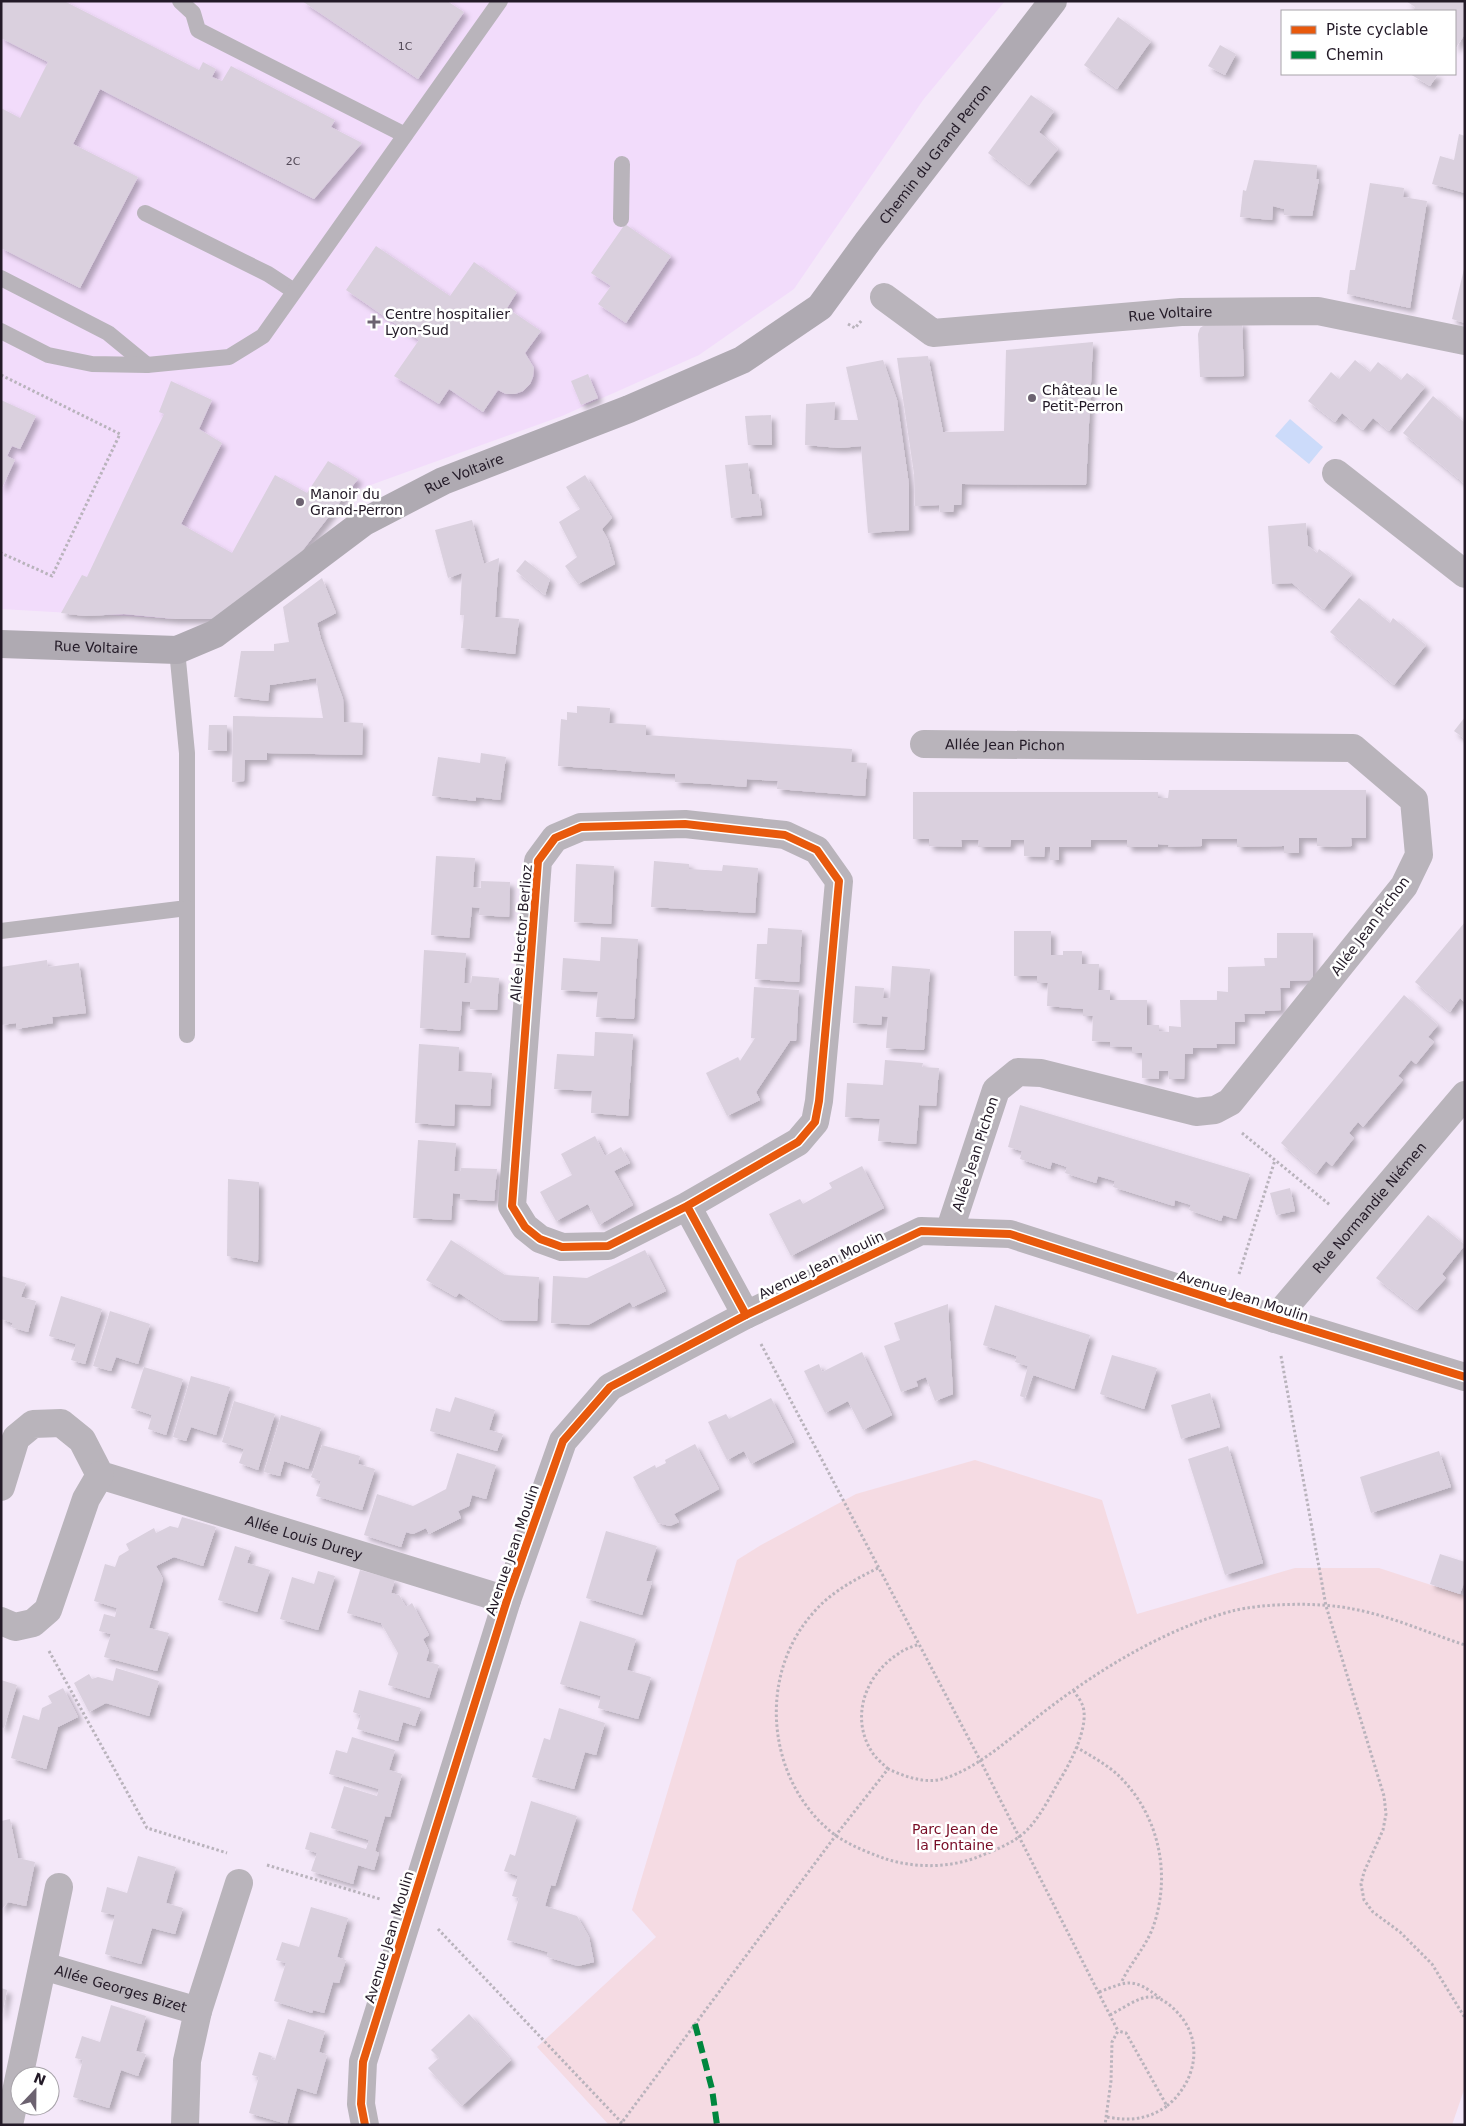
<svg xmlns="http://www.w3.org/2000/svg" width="1466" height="2126" viewBox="0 0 1466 2126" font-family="'DejaVu Sans',sans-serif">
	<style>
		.built { fill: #f2dcfb }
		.green { fill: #f5dbe3 }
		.water { fill: #ccdbfa }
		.building { fill: #dad0de; filter: url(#shadow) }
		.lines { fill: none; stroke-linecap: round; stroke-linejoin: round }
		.path { stroke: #b9b3bc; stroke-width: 3; stroke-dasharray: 2.5 2.5; stroke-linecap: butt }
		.lane { stroke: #b9b4bb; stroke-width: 16 }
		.street { stroke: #b9b4bb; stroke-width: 28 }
		.secondary { stroke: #afaab2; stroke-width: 28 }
		.quiet { stroke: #00873e; stroke-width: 6; stroke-dasharray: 12 6; stroke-linecap: butt }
		.cycleway-casing { stroke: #fff; stroke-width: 11 }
		.cycleway { stroke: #e8590c; stroke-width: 8 }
		.poi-dot { fill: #6c6270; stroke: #fff; stroke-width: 2 }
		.labels { text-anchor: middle; stroke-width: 5; stroke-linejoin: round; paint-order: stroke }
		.number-label { font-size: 11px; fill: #524856 }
		.street-label { font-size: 14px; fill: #231a27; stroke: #fff }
		.poi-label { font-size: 14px; fill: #231a27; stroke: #fff; text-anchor: start }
		.park-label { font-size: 14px; fill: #780b25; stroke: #fff }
	</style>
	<defs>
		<filter id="shadow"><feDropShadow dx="4.5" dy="4.5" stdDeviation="2.5" flood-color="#0004"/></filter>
	</defs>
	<rect width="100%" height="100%" fill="#f4e8f9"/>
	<path class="built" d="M1 1H1005L923 100 794 289 699 355 562 416 318 504 210 609 175 619 1 609Z"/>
	<path class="green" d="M975 1460 1102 1500 1137 1614 1295 1568H1379L1465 1596V2087L1452 2125H609L537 2047 656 1937 632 1910 737 1560 761 1545 856 1494Z"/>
	<path class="water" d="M1290 419 1323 447 1309 464 1275 436Z"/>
	<g class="building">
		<path d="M1 1H64L199 70 203 62 216 69 212 77 222 81 231 66 335 120 331 127 362 143 314 199 100 89 73 144 138 177 80 288 1 248V108L20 118 48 62 1 38Z"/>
		<path d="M302 1H447L464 12 418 79Z"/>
		<path d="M1406 1H1465V34L1455 49V11H1413L1415 7Z"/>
		<path d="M1118 17 1151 41 1117 89 1084 65Z"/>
		<path d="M1220 45 1236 54 1225 75 1208 66Z"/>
		<path d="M1410 74H1438L1430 86Z"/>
		<path d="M1031 95 1054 111 1039 132 1058 149 1029 185 988 153Z"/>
		<path d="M1459 134 1465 136V193L1432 184 1440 156 1454 160Z"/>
		<path d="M1254 160 1317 165 1316 179H1319L1312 216 1284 215V209L1273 206 1272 220 1240 217 1243 190 1246 191Z"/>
		<path d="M1370 183 1404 188 1403 197 1427 201 1410 308 1347 294 1350 270H1355Z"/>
		<path d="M625 224 671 256 626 323 598 304 611 286 591 273Z"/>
		<path d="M376 246 450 296 474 262 517 292 507 308 541 331 525 353 534 368 533 377 530 384 523 391 515 394H506L498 390 483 412 449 389 439 404 394 376 419 340 346 290Z"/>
		<path d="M1464 269H1465V323L1452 319Z"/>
		<path d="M1242 322 1244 376 1200 377 1198 334 1200 328 1206 324Z"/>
		<path d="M1093 342 1086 485 962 484 961 505H954L953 512H940L939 505 915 506 914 474 897 358 928 356 943 432 1004 431 1006 350Z"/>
		<path d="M883 360 897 400 909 485V530L868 533 861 446 840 448 805 445 806 404 835 402 834 420H858L846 367Z"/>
		<path d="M1355 360 1370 372 1378 362 1401 380 1407 373 1425 387 1389 431 1373 418 1363 430 1342 413 1335 422 1308 401 1331 372 1339 379Z"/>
		<path d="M588 374 598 398 581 405 571 381Z"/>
		<path d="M171 381 212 400 199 429 222 443 181 524 232 553 275 475 307 493 328 461 358 479 267 596 244 612 210 619H175L124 614 85 616 61 613 82 575 87 577 164 414 159 412Z"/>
		<path d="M1433 396 1465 423V484L1403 433Z"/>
		<path d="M1 400 36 416 20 449 12 446 7 456 15 460 1 490Z"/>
		<path d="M771 415 772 445H748L745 416Z"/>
		<path d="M748 463 752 494H759L762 515 731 518 725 465Z"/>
		<path d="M585 475 612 518 602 529 608 540 615 564 578 584 565 566 577 557 559 522 580 509 566 487Z"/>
		<path d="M472 520 484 564 499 558 495 617 519 619 515 654 461 648 464 615H460L462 573 448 578 435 530Z"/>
		<path d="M1306 523 1308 546 1317 553 1319 549 1352 574 1324 609 1292 583 1272 584 1268 526Z"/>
		<path d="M525 560 550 579 545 595 516 571Z"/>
		<path d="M322 578 336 613 317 623 321 639 343 699 344 722 363 723 362 755 267 753V760H245L244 781 232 782 233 716 323 718 316 678 270 685 268 701 234 697 241 651H274V644L289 642 283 607Z"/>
		<path d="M1359 598 1390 623 1393 618 1426 645 1394 685 1330 632Z"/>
		<path d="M577 706 610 708 609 723 646 725V735L852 749 851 762 867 763 865 796 777 789 778 781 747 779 746 787 711 784 675 782V774L558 766 561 719 567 720V712L577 713Z"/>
		<path d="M1465 717V739L1454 731Z"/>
		<path d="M209 725H227V751L208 750Z"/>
		<path d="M481 753 506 757 500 800 476 797V801L432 796 438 757 480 763Z"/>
		<path d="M1169 790H1366V838H1351L1352 846 1334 847 1317 846V838H1299V853H1284V846L1237 847V839H1202V846L1168 847 1169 845 1158 844V847H1127V840H1091V847H1059V860H1050V847H1045L1044 857 1024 856V840H1011L1010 847H978L979 840H961L962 847 929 846V839H913V792H1158V798H1168Z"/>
		<path d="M436 856 475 858 473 887 481 888V881L510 882 509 917 479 915 480 908 472 907 469 938 431 935Z"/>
		<path d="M654 861 689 864V869L722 871 723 865 758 868 755 913 651 907Z"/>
		<path d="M576 864 614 866 611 924 574 922Z"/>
		<path d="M1465 922V1003L1460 998 1450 1012 1415 982Z"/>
		<path d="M768 928 802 930 799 982 755 979 757 944H767Z"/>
		<path d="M1014 931H1051V955H1063V951H1082V964H1099L1098 990H1110V1000H1147V1025H1159V1031L1169 1032V1026L1181 1027 1180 1000H1217V991L1228 992V967L1265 966 1264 958H1277V933H1313V980L1290 981V988H1280L1281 1010 1265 1011V1014H1244L1245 1022H1235V1044H1216L1217 1048H1193V1054H1185L1184 1079H1169L1168 1071H1159V1079L1142 1078V1053H1132V1047L1110 1046V1042L1092 1041 1093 1016H1083V1009L1047 1006 1048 983H1037V976H1014Z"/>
		<path d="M601 937 638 939 634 1019 596 1017 598 992 561 990 563 958 600 961Z"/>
		<path d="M424 950 466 953 464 983H471L472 976 499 978 497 1010 470 1009V1002L462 1001 460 1031 420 1028Z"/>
		<path d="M47 960 48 967 79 963 86 1013 52 1017 53 1023 16 1029V1023L1 1025V967Z"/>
		<path d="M892 966 930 969 924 1050 886 1048 888 1017 882 1016 881 1025 853 1023 855 986 884 988 883 998H890Z"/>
		<path d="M754 987 799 990 796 1041H790L756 1092 760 1100 727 1116 706 1073 738 1057 740 1061 755 1038H751Z"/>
		<path d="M1404 995 1438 1025 1428 1037 1434 1042 1416 1064 1411 1060 1398 1076 1403 1080 1363 1127 1358 1122 1349 1133 1354 1138 1332 1166 1326 1161 1316 1174 1281 1143Z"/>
		<path d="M595 1032 633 1034 628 1116 591 1113 592 1091 554 1089 557 1054 594 1056Z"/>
		<path d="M419 1044 459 1047 458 1071 492 1073 490 1106 455 1104 454 1126 415 1123Z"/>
		<path d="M885 1060 923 1063 922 1067 939 1068 936 1106 919 1105 916 1144 878 1141 880 1119 845 1117 847 1083 883 1085Z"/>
		<path d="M1020 1105 1250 1174 1236 1219 1223 1215 1221 1221 1189 1210 1191 1205 1175 1200 1174 1206 1113 1187 1115 1181 1098 1176 1096 1183 1065 1173 1067 1167 1052 1162 1050 1169 1020 1159 1022 1151 1008 1147Z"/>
		<path d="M595 1136 605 1156 621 1147 630 1163 614 1171 633 1205 599 1225 588 1204 556 1221 540 1192 572 1175 561 1154Z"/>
		<path d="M418 1140 456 1143 454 1171H461V1168L497 1169 494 1201 460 1199V1194L453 1193 451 1220 413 1218Z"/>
		<path d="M862 1166 884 1208 791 1256 769 1214 800 1199 803 1204 832 1188 829 1183Z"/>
		<path d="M228 1179 259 1182 258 1262 227 1256Z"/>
		<path d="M1290 1188 1295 1211 1276 1215 1270 1193Z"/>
		<path d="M1428 1215 1465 1245 1442 1274 1446 1278 1417 1310 1376 1278Z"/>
		<path d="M451 1240 505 1275 539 1277 537 1321 501 1320 459 1293 456 1297 426 1280Z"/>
		<path d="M645 1250 666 1291 633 1307 630 1302 588 1325 551 1323 553 1276 587 1278Z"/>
		<path d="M1 1276 26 1283 21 1297 36 1301 28 1332 11 1327 13 1323 1 1319Z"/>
		<path d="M61 1296 102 1309 85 1364 71 1360 76 1344 49 1336Z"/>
		<path d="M948 1304 953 1394 935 1401 926 1377 916 1381 918 1386 901 1392 884 1346 900 1340 894 1323Z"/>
		<path d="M995 1305 1090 1335 1074 1389 1033 1375 1025 1398 1020 1396 1028 1366 1015 1362 1017 1356 983 1345Z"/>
		<path d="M110 1311 150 1324 138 1364 116 1357 111 1371 93 1366Z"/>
		<path d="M862 1352 892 1415 863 1430 848 1401 825 1413 804 1371 819 1364 822 1372Z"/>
		<path d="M1112 1355 1157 1368 1144 1409 1100 1394Z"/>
		<path d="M144 1367 183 1379 166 1435 148 1429 152 1415 131 1408Z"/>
		<path d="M191 1376 230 1387 216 1435 191 1427 186 1441 173 1437Z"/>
		<path d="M1210 1393 1220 1427 1181 1439 1171 1405Z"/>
		<path d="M455 1397 495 1410 489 1430 503 1434 497 1451 430 1431 436 1408 450 1412Z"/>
		<path d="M771 1398 794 1442 751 1464 744 1451 727 1460 708 1422 726 1414 729 1419Z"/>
		<path d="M234 1401 275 1414 258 1470 239 1463 244 1449 222 1442Z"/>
		<path d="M281 1415 321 1428 308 1469 284 1461 280 1476 264 1472Z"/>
		<path d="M695 1444 719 1489 674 1514 679 1522 670 1526 658 1523 633 1477 655 1465 656 1468 666 1463 665 1460Z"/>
		<path d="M322 1445 360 1456 358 1464 375 1469 362 1510 316 1496 321 1481 311 1477Z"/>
		<path d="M1228 1446 1263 1563 1225 1575 1188 1459Z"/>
		<path d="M1439 1451 1451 1487 1371 1513 1360 1477Z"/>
		<path d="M457 1453 496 1465 486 1499 472 1495 469 1506 458 1511 461 1518 429 1534 426 1528 413 1534 406 1532 401 1547 364 1535 377 1494 413 1506 431 1497 446 1489Z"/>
		<path d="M182 1517 216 1527 203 1566 174 1557 156 1566 163 1579 149 1628 169 1633 157 1671 104 1657 111 1634 99 1631 104 1614 115 1617 117 1608 94 1601 105 1564 115 1567 119 1556 129 1550 126 1544 154 1528 156 1533 170 1526 178 1528Z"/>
		<path d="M606 1531 657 1546 646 1581 652 1582 642 1615 586 1598Z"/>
		<path d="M235 1546 251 1551 247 1563 270 1570 257 1612 218 1600Z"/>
		<path d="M1440 1554 1465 1562V1580L1460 1594 1430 1584Z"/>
		<path d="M360 1570 395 1580 391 1593 399 1595 406 1607 412 1603 429 1635 423 1639 429 1651 426 1661 439 1665 429 1698 388 1685 398 1653 381 1623 347 1613Z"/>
		<path d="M318 1571 335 1576 318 1630 280 1619 292 1577 314 1584Z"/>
		<path d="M580 1621 636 1639 627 1670 651 1677 638 1719 598 1708 601 1696 560 1684Z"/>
		<path d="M116 1668 159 1681 149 1716 106 1703 89 1712 74 1683 89 1674 92 1679 98 1677 113 1681Z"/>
		<path d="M1 1680 17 1685 4 1728 1 1727Z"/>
		<path d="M63 1688 78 1717 58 1727 46 1769 11 1758 23 1715 39 1720 42 1708 52 1703 48 1696Z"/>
		<path d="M359 1690 421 1708 415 1726 403 1722 398 1741 357 1729 361 1715 353 1712Z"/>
		<path d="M559 1708 605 1723 596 1755 585 1752 574 1789 532 1777 544 1738 550 1740Z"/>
		<path d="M352 1737 395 1750 389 1770 402 1774 390 1817 385 1816 375 1851 379 1853 374 1870 358 1865 353 1884 311 1871 317 1853 305 1849 310 1832 366 1849 369 1840 331 1828 344 1786 377 1796 379 1789 329 1774 336 1750 347 1753Z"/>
		<path d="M531 1801 577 1816 555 1886 551 1885 545 1906 577 1916 589 1937 594 1962 578 1966 547 1957 548 1952 507 1940 519 1898 512 1896 518 1876 504 1871 510 1854 515 1856Z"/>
		<path d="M10 1819 18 1858 35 1862 26 1906 8 1902 1 1910V1821Z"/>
		<path d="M138 1856 176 1867 166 1903 183 1908 175 1934 152 1928 141 1964 105 1954 115 1915 101 1912 107 1887 127 1893Z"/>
		<path d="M311 1907 348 1918 337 1957 346 1960 339 1983 333 1982 324 2013 313 2010 312 2013 274 2001 286 1963 276 1960 282 1942 299 1947Z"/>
		<path d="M1 1988 7 1990 2 2015H1Z"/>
		<path d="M111 2005 146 2016 136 2051 146 2054 138 2076 121 2070 109 2108 73 2097 83 2060 75 2058 82 2036 100 2042Z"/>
		<path d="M469 2014 511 2060 462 2106 428 2068 439 2058 431 2050Z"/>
		<path d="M288 2019 325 2031 319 2052 327 2055 316 2094 297 2088 287 2124 249 2113 259 2077 252 2075 259 2052 272 2056 271 2059 275 2060Z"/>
	</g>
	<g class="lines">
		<g class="path">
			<path d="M848 324 855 328 862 320"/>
			<path d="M1 375 120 434 52 576 1 553"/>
			<path d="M1242 1133 1330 1205"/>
			<path d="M1239 1274 1275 1160"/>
			<path d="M761 1344 980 1760 1118 2031 1112 2042 1111 2081 1105 2125"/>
			<path d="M1281 1356 1326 1606 1384 1796 1386 1814 1383 1830 1364 1872 1361 1884 1364 1900 1373 1912 1400 1932 1432 1964 1465 2018"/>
			<path d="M878 1568C854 1580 831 1592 813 1613 756 1677 767 1783 835 1835 851 1846 869 1853 886 1859 915 1868 947 1868 975 1858 993 1851 1015 1843 1028 1829 1041 1815 1050 1797 1059 1781 1070 1764 1091 1724 1082 1704 1080 1699 1076 1695 1074 1691"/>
			<path d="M49 1651 147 1828 227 1853"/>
			<path d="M1076 1747C1091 1756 1108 1765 1120 1777 1160 1817 1172 1877 1152 1930 1144 1949 1130 1964 1121 1983"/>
			<path d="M888 1769C883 1764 878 1760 874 1755 849 1720 864 1676 898 1654 904 1649 912 1647 919 1644"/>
			<path d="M267 1865 380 1899"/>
			<path d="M438 1929 622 2123"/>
			<path d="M1099 1992C1128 1981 1133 1977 1160 1998"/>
			<path d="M1110 2015C1122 2009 1135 1999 1148 1997 1159 1996 1168 2003 1175 2010 1205 2039 1197 2081 1167 2106"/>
			<path d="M1107 2117C1129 2121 1147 2120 1167 2106L1126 2033 1118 2031"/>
			<path d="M620 2125 836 1835 888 1769C904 1776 924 1784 942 1779 979 1769 1018 1731 1049 1708 1103 1667 1166 1629 1232 1611 1264 1603 1321 1602 1353 1609 1391 1616 1428 1633 1465 1645"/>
		</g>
		<g class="lane">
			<path d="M180 1 193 13 198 30 405 135"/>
			<path d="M145 213 268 274 294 291"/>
			<path d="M621 219 622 164"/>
			<path d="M1 278 108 333 147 365"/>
			<path d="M1 331 48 355 92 364 147 365 229 357 263 336 500 1"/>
			<path d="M1 931 187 908V753L177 650"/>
			<path d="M187 1035V908"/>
		</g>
		<g class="street">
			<path id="s1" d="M884 297 933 333 1181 312 1318 311 1465 341"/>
			<path d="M1336 473 1465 574"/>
			<path id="s2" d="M924 744 1353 748 1414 800 1419 855 1404 886 1230 1102 1215 1110 1196 1112 1041 1073 1018 1072 996 1090 949 1232"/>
			<path d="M687 1206 608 1246 562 1247 540 1239 525 1227 512 1206 538 861 555 838 581 827 685 824 785 835 817 850 839 881 819 1101 815 1122 798 1142 687 1206 746 1315"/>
			<path id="s3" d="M1275 1319 1465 1095"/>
			<path id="s4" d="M1 1487 16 1438 33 1424 61 1423 82 1440 100 1475 507 1600"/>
			<path d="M1 1621 15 1627 33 1623 48 1610 86 1499 100 1475"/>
			<path id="s5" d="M43 1966 198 2011"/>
			<path d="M9 2125 59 1887"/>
			<path d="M185 2125 187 2061 198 2011 239 1883"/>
			<path d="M365 2125 361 2104 363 2062 507 1600 563 1441 610 1387 746 1315 921 1231 1010 1234 1275 1319 1465 1377"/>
		</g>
		<path class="secondary" id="s6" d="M1 644 177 650 215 634 364 522 443 481 629 409 742 360 820 307 868 241 1053 1"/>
		<path class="quiet" d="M695 2024 712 2089 717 2125"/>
		<defs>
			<g id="cycleway">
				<path d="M687 1206 608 1246 562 1247 540 1239 525 1227 512 1206 538 861 555 838 581 827 685 824 785 835 817 850 839 881 819 1101 815 1122 798 1142 687 1206 746 1315"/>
				<path d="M365 2125 361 2104 363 2062 507 1600 563 1441 610 1387 746 1315 921 1231 1010 1234 1275 1319 1465 1377"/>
			</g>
		</defs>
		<use href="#cycleway" class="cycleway-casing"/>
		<use href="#cycleway" class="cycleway"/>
	</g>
	<g class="poi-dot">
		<path d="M371.5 314.5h5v5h5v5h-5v5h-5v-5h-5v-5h5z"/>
		<circle cx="1032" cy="398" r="5"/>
		<circle cx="300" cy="502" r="5"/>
	</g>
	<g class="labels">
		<g class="number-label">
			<text x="405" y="50">1C</text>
			<text x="293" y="165">2C</text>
		</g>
		<g class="street-label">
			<text dy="5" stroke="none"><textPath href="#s6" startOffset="1101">Chemin du Grand Perron</textPath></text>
			<text dy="5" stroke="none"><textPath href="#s1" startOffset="299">Rue Voltaire</textPath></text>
			<text dy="5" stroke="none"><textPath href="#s6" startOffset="515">Rue Voltaire</textPath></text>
			<text dy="5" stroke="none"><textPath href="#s6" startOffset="95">Rue Voltaire</textPath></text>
			<text dy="5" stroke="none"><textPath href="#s2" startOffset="81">Allée Jean Pichon</textPath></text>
			<text transform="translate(1370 926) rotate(-53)" y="5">Allée Jean Pichon</text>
			<text transform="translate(521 933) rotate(-85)" y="5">Allée Hector Berlioz</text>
			<text transform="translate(975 1154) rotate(-72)" y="5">Allée Jean Pichon</text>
			<text dy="5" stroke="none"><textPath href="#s3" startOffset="146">Rue Normandie Niémen</textPath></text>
			<text transform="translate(821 1265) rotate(-26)" y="5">Avenue Jean Moulin</text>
			<text transform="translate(1243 1296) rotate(18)" y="5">Avenue Jean Moulin</text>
			<text dy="5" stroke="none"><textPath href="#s4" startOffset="381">Allée Louis Durey</textPath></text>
			<text transform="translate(512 1550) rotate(-71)" y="5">Avenue Jean Moulin</text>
			<text transform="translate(389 1937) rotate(-73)" y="5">Avenue Jean Moulin</text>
			<text dy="5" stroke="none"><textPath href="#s5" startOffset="81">Allée Georges Bizet</textPath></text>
		</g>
		<g class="poi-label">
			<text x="385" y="319">Centre hospitalier<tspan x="385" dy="16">Lyon-Sud</tspan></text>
			<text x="1042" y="395">Château le<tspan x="1042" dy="16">Petit-Perron</tspan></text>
			<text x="310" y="499">Manoir du<tspan x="310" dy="16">Grand-Perron</tspan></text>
		</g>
		<g class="park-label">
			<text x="955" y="1834">Parc Jean de<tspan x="955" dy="16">la Fontaine</tspan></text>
		</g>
	</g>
	<rect width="1466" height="2126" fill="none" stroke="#231a27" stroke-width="5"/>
	<rect x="1281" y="10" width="175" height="65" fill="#ffffff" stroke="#a7a3a9"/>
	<rect x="1291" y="26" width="25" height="8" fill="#e8590c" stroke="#a7a3a9"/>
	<text x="1326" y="35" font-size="15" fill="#231a27">Piste cyclable</text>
	<rect x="1291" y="51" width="25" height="8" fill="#00873e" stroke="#a7a3a9"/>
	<text x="1326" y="60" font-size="15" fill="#231a27">Chemin</text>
	<g transform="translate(35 2091) rotate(22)"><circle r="24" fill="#ffffff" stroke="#a7a3a9"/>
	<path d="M0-4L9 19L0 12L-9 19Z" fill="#6c6270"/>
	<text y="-8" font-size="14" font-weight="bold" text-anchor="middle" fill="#231a27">N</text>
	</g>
</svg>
